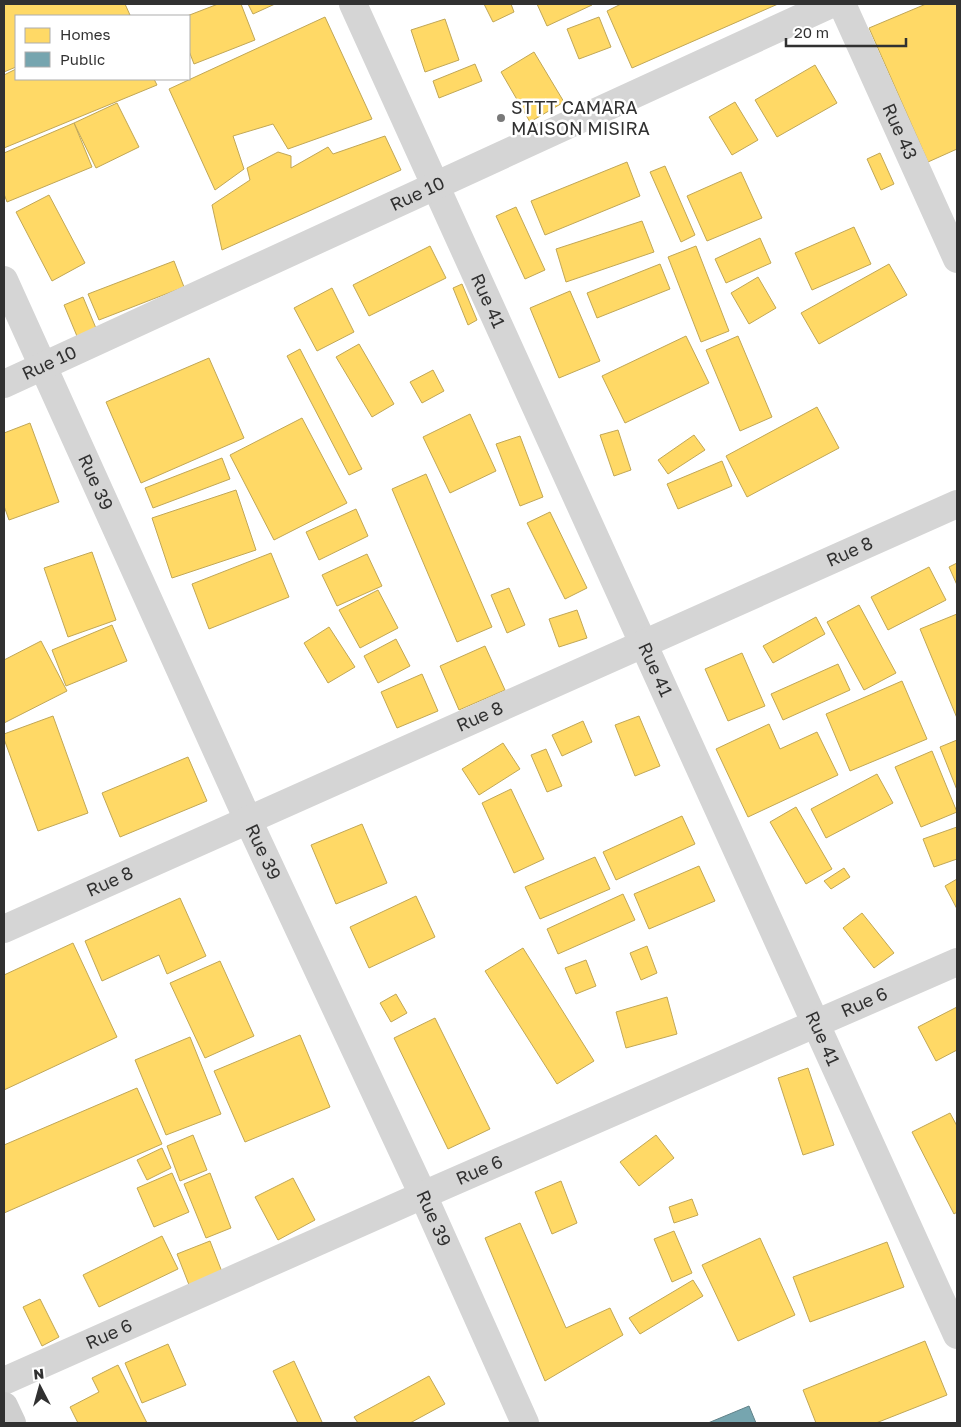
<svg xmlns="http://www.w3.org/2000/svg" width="961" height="1427" viewBox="0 0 961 1427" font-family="'Golos Text',sans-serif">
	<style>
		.homes { fill: #ffd966; stroke: #c1a756 }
		.public { fill: #76a5af; stroke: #618289 }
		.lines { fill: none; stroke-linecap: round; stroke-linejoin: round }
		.street { stroke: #d5d5d5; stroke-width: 28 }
		.secondary { stroke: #cfcfcf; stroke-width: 28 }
		.poi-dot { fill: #797979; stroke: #fff; stroke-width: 2 }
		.labels { text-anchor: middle; stroke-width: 5; stroke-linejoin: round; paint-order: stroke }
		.poi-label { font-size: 18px; fill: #313131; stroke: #fff; text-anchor: start }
		.street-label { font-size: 18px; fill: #313131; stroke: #fff }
	</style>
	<rect width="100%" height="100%" fill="#fff"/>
	<g class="homes">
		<path d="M4 4H125L130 15 126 16H16V67L4 72Z"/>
		<path d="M218 4H241L255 40 194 64 189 51V16H187Z"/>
		<path d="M248 4H275L253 14Z"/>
		<path d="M484 4H511L514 12 493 22Z"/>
		<path d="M537 4H592V5L547 26Z"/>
		<path d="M621 4H778L632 68 607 11Z"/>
		<path d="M926 4H957V149L928 162 869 28Z"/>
		<path d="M325 17 372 119 288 149 273 124 233 136 244 169 215 190 169 89Z"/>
		<path d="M599 17 611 47 579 59 567 29Z"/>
		<path d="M445 19 459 60 425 72 411 30Z"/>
		<path d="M534 52 564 102 530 122 501 72Z"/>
		<path d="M475 64 482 81 439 98 433 81Z"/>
		<path d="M815 65 837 103 777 137 755 100Z"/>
		<path d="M16 69V79H154L157 85 4 148V75Z"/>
		<path d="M735 102 758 140 732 155 709 117Z"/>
		<path d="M117 103 139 147 96 168 74 123Z"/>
		<path d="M74 123 92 167 7 202 4 194V153Z"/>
		<path d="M385 136 401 170 222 250 212 205 250 180 247 168 278 152 291 156V168L328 147 333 154Z"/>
		<path d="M880 153 894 184 881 190 867 159Z"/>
		<path d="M627 162 640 196 545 235 531 201Z"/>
		<path d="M665 166 695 235 681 242 650 172Z"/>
		<path d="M741 172 762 218 707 241 687 196Z"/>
		<path d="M49 195 85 263 52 281 16 212Z"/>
		<path d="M516 207 545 270 525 279 496 216Z"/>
		<path d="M642 221 654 252 566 282 556 249Z"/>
		<path d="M854 227 871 264 812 290 795 253Z"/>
		<path d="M760 238 771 263 726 283 715 259Z"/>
		<path d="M430 246 446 278 369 316 353 285Z"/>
		<path d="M696 246 729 331 701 342 668 257Z"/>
		<path d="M174 261 184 287 99 320 88 294Z"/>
		<path d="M660 264 670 289 597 318 587 293Z"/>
		<path d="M889 264 907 295 819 344 801 313Z"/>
		<path d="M758 277 776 308 749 324 731 293Z"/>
		<path d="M462 284 477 320 468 325 453 288Z"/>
		<path d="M332 288 354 332 317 351 294 308Z"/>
		<path d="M570 291 600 361 559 378 530 308Z"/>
		<path d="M83 297 98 333 79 341 64 305Z"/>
		<path d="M686 336 709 383 625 423 602 376Z"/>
		<path d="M738 336 772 417 740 431 706 350Z"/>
		<path d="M359 344 394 404 372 417 336 357Z"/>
		<path d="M300 349 362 469 349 475 287 356Z"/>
		<path d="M209 358 244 438 141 483 106 402Z"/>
		<path d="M433 370 444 391 422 403 410 382Z"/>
		<path d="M817 407 839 448 747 497 726 456Z"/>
		<path d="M470 414 496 471 450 493 423 437Z"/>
		<path d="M302 418 347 503 274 540 230 455Z"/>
		<path d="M30 423 59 502 9 520 4 506V433Z"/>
		<path d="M618 430 631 470 614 476 600 435Z"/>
		<path d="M694 435 705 450 668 474 658 460Z"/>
		<path d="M520 436 543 497 520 506 496 444Z"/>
		<path d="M222 458 230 479 153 508 145 488Z"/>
		<path d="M722 461 732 486 678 509 667 484Z"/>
		<path d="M426 474 492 627 457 642 392 489Z"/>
		<path d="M236 490 256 550 172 578 152 518Z"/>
		<path d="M356 509 368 536 319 560 306 532Z"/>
		<path d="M550 512 587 588 565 599 527 523Z"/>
		<path d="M92 552 116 620 68 637 44 568Z"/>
		<path d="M271 553 289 597 209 629 192 584Z"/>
		<path d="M367 554 382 586 337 606 322 575Z"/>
		<path d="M957 563V585L949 567Z"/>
		<path d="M929 567 946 600 888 630 871 597Z"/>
		<path d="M509 588 525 625 507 633 491 595Z"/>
		<path d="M378 590 398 628 360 648 339 610Z"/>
		<path d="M859 605 896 673 864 690 827 622Z"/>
		<path d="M577 610 587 638 559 647 549 619Z"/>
		<path d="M957 614V718L920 629Z"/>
		<path d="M816 617 825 634 773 663 763 646Z"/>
		<path d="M112 625 127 661 66 686 52 650Z"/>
		<path d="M329 627 355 667 328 683 304 643Z"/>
		<path d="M396 639 410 666 378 683 364 656Z"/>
		<path d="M41 641 67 691 4 723V660Z"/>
		<path d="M485 646 505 690 459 710 440 666Z"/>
		<path d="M742 653 765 706 728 721 705 669Z"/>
		<path d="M838 664 850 690 783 720 771 694Z"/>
		<path d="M422 674 438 711 397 728 381 692Z"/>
		<path d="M902 681 927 739 850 771 826 714Z"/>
		<path d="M53 716 88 813 38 831 4 739V734Z"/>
		<path d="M639 716 660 766 635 776 615 725Z"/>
		<path d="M583 721 592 742 562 756 552 735Z"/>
		<path d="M769 724 780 749 817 732 838 775 748 817 716 749Z"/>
		<path d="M957 740V790L940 747Z"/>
		<path d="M503 743 520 769 479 795 462 769Z"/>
		<path d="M546 749 562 786 547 792 531 755Z"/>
		<path d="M932 751 957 812 921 827 895 767Z"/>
		<path d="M188 757 207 801 120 837 102 793Z"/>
		<path d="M877 774 893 803 826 838 811 809Z"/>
		<path d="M511 789 544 859 514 873 482 803Z"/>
		<path d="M796 807 832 869 806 884 770 822Z"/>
		<path d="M682 816 695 844 616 880 603 852Z"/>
		<path d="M362 824 387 883 336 904 311 845Z"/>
		<path d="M957 827V859L934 867 923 839Z"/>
		<path d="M595 857 610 889 540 919 525 887Z"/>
		<path d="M699 866 715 901 649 929 634 894Z"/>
		<path d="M844 868 850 877 831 889 824 881Z"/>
		<path d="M957 879V909L945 886Z"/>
		<path d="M623 894 635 920 558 954 547 929Z"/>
		<path d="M416 896 435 937 369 968 350 927Z"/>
		<path d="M180 898 206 956 167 974 159 955 102 981 85 941Z"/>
		<path d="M862 913 894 953 874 968 843 928Z"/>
		<path d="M73 943 117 1037 4 1090V975Z"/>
		<path d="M647 946 657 973 641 980 630 953Z"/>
		<path d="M523 948 594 1061 557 1084 485 971Z"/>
		<path d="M586 960 596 986 576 994 565 968Z"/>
		<path d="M220 961 254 1036 205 1058 170 983Z"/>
		<path d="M396 994 407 1013 391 1022 380 1003Z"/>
		<path d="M667 997 677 1034 626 1048 616 1012Z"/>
		<path d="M957 1007V1050L936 1061 918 1027Z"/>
		<path d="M435 1018 490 1129 448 1149 394 1038Z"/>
		<path d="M300 1035 330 1107 245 1142 214 1071Z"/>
		<path d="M190 1037 221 1114 166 1135 135 1060Z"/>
		<path d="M808 1068 834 1145 803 1155 778 1078Z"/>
		<path d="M137 1088 162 1144 4 1213V1145Z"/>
		<path d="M950 1113 957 1126V1212L954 1214 912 1132Z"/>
		<path d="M193 1135 207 1170 180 1181 167 1146Z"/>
		<path d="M656 1135 674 1158 639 1186 620 1162Z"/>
		<path d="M162 1148 171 1168 147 1180 137 1160Z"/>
		<path d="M172 1173 189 1212 154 1227 137 1188Z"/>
		<path d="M210 1173 231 1228 206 1238 184 1184Z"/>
		<path d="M293 1178 315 1220 278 1240 255 1197Z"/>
		<path d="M561 1181 577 1223 552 1234 535 1192Z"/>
		<path d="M692 1199 698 1215 674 1223 669 1207Z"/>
		<path d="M520 1223 566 1328 610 1308 623 1335 545 1381 485 1238Z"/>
		<path d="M674 1231 692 1273 672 1282 654 1239Z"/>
		<path d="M162 1236 178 1269 99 1307 83 1275Z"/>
		<path d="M760 1238 795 1315 738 1341 702 1265Z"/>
		<path d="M210 1241 224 1277 191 1290 177 1254Z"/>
		<path d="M887 1242 904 1287 810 1322 793 1277Z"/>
		<path d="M693 1280 703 1296 640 1334 629 1318Z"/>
		<path d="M40 1299 59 1337 42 1346 23 1307Z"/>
		<path d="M925 1341 947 1395 876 1423H816L803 1390Z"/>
		<path d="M168 1344 186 1385 142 1403 125 1363Z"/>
		<path d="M294 1361 322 1422 319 1423H298L273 1371Z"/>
		<path d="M118 1365 147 1423H78L70 1407 99 1392 92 1378Z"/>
		<path d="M429 1376 445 1404 410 1423H358L354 1417Z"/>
	</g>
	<path class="public" d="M749 1406 756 1423H708Z"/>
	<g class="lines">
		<g class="street">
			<path id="s1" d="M353 4 957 1335"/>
			<path id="s2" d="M842 4 957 259"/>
			<path id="s3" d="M4 280 248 820 423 1195 525 1423"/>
			<path id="s4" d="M4 384 831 4"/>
			<path id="s5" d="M4 929 957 504"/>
			<path id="s6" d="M4 1381 423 1195 957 962"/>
		</g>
		<path class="secondary" d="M4 1406 12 1423"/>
	</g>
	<circle class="poi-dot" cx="501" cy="118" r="5"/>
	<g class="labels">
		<g class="poi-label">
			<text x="511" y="114">STTT CAMARA<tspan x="511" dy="21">MAISON MISIRA</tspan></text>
		</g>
		<g class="street-label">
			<text dy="6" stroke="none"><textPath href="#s2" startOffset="140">Rue 43</textPath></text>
			<text dy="6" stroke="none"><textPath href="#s4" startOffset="455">Rue 10</textPath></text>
			<text dy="6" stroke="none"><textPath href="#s1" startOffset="326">Rue 41</textPath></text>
			<text dy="6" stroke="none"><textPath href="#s4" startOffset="50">Rue 10</textPath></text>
			<text dy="6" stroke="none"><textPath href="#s3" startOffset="222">Rue 39</textPath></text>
			<text dy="6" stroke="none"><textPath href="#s5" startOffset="926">Rue 8</textPath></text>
			<text dy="6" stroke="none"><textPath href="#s1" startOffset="731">Rue 41</textPath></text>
			<text dy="6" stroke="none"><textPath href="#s5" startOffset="521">Rue 8</textPath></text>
			<text dy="6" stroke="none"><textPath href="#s3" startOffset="628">Rue 39</textPath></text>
			<text dy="6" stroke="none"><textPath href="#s5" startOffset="116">Rue 8</textPath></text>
			<text dy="6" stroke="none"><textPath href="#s6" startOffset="940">Rue 6</textPath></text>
			<text dy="6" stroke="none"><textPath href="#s1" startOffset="1136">Rue 41</textPath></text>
			<text dy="6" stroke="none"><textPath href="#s6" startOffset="520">Rue 6</textPath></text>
			<text dy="6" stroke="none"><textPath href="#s3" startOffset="1032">Rue 39</textPath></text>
			<text dy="6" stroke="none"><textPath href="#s6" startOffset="115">Rue 6</textPath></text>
		</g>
	</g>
	<rect width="961" height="1427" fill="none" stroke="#313131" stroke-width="10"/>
	<rect x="15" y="15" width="175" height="65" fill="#ffffff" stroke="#adadad"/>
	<rect x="25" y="28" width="25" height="15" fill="#ffd966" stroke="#adadad"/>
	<text x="60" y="40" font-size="15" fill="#313131">Homes</text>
	<rect x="25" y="52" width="25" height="15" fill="#76a5af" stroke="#adadad"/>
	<text x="60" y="65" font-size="15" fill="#313131">Public</text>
	<g transform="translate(40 1387) rotate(354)" stroke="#ffffff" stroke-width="4" paint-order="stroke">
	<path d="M0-4L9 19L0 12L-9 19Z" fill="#313131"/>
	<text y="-8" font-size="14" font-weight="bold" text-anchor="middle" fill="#313131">N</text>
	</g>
	<path d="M786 38v8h120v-8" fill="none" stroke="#313131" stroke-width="2.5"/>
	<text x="794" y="38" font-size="15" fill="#313131" stroke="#ffffff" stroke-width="4" paint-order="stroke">20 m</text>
</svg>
